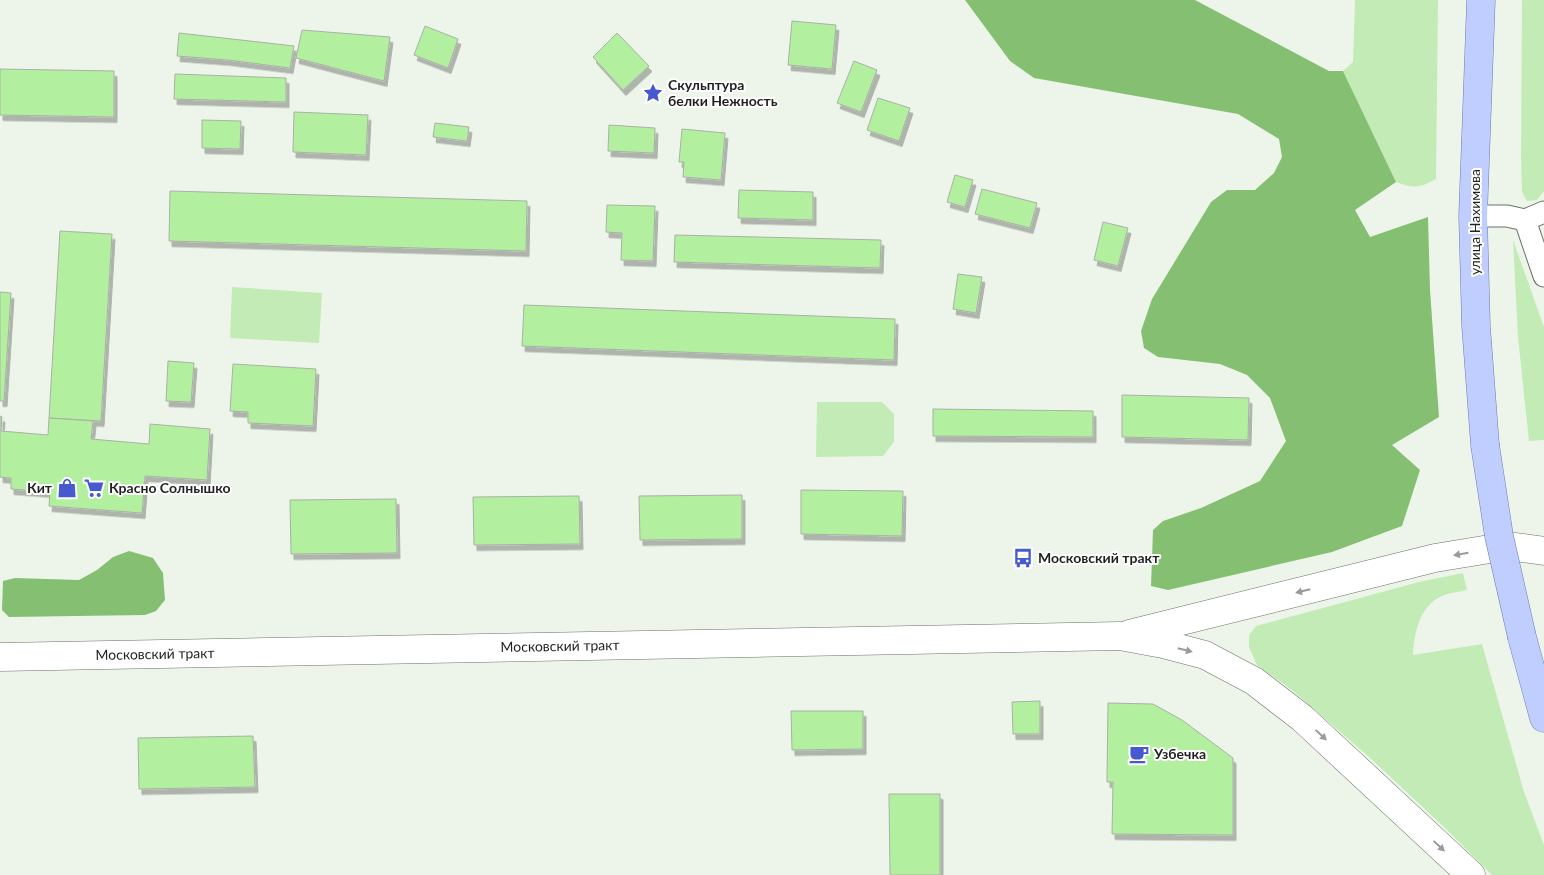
<svg xmlns="http://www.w3.org/2000/svg" width="1544" height="875" viewBox="0 0 1544 875" font-family="Lato,sans-serif">
	<style>
		.green { fill: #c3ebb6 }
		.forest { fill: #85c072 }
		.building { fill: #b2ef9e; stroke: #a9b1a6; filter: url(#shadow) }
		.lines { fill: none; stroke-linecap: round; stroke-linejoin: round }
		.street-casing { stroke: #6a7268; stroke-width: 23 }
		.secondary-casing { stroke: #6a7268; stroke-width: 29 }
		.primary-casing { stroke: #6b7bb0; stroke-width: 29 }
		.street { stroke: #fff; stroke-width: 21 }
		.secondary { stroke: #fff; stroke-width: 28 }
		.primary { stroke: #bfcdff; stroke-width: 28 }
		.primary-bridge-casing { stroke: #6b7bb0; stroke-width: 29; stroke-linecap: butt }
		.primary-bridge { stroke: #bfcdff; stroke-width: 28 }
		.oneway { fill: #9a9b99 }
		.labels { text-anchor: middle; stroke-width: 4; stroke-linejoin: round; paint-order: stroke }
		.poi-label { font-size: 14px; font-weight: bold; fill: #1e211d; stroke: #fff; text-anchor: start }
		.street-label { font-size: 14px; fill: #1e211d; stroke: #fff }
	</style>
	<defs>
		<filter id="shadow"><feDropShadow dx="3" dy="5.5" stdDeviation="0" flood-color="#0004"/></filter>
	</defs>
	<rect width="100%" height="100%" fill="#edf5ea"/>
	<g class="green">
		<path d="M1355 0H1438L1436 179C1419 188 1415 189 1396 182L1343 71 1353 62Z"/>
		<path d="M1522 0H1544V191L1537 200 1527 201 1522 192 1521 157Z"/>
		<path d="M1513 240 1544 327V440L1529 441 1518 337Z"/>
		<path d="M232 287 322 293 319 343 230 338Z"/>
		<path d="M817 402H882L894 414V442L883 456 816 457Z"/>
		<path d="M1463 573 1467 590C1458 592 1448 593 1440 597 1419 607 1414 635 1413 655L1482 644 1524 792 1544 845V875H1492L1444 827 1369 757 1292 690 1257 665 1249 647V635L1256 626 1419 582Z"/>
	</g>
	<g class="forest">
		<path d="M965 0H1195L1329 71H1343L1396 182 1355 210 1370 237 1428 217 1430 290 1439 417 1392 445 1420 470 1402 526 1332 552 1168 590 1151 586 1153 530 1163 521 1201 508 1260 481 1286 441 1270 398 1247 375 1220 364 1158 357 1144 348 1141 331 1152 299 1211 202 1227 190H1255L1274 173 1282 157 1279 139 1238 114 1034 78 1010 61Z"/>
		<path d="M129 551 153 558 163 573 165 600 156 611 145 615 9 617 2 610 3 581 15 578 79 580 97 570 113 557Z"/>
	</g>
	<g class="building">
		<path d="M792 21 836 25 832 69 788 65Z"/>
		<path d="M425 26 458 39 448 68 414 55Z"/>
		<path d="M302 30 390 37 384 81 296 58Z"/>
		<path d="M179 33 294 46 290 68 228 60 177 56Z"/>
		<path d="M617 33 649 66 623 90 593 57Z"/>
		<path d="M854 61 877 70 861 112 837 103Z"/>
		<path d="M0 69 114 71V117L0 115Z"/>
		<path d="M175 74 286 78V102L174 99Z"/>
		<path d="M878 98 910 108 899 141 867 130Z"/>
		<path d="M294 112 368 115 366 155 293 152Z"/>
		<path d="M202 120 241 121 240 149 202 148Z"/>
		<path d="M435 123 469 127 467 141 433 137Z"/>
		<path d="M609 125 655 128 654 153 608 151Z"/>
		<path d="M682 129 725 133 721 180 683 177 684 162H679Z"/>
		<path d="M955 175 973 180 965 207 947 202Z"/>
		<path d="M982 189 1037 203 1030 228 975 214Z"/>
		<path d="M739 190 813 192V220L738 218Z"/>
		<path d="M170 191 527 201 526 251 169 241Z"/>
		<path d="M607 205 655 206 653 261 621 260 622 233 606 232Z"/>
		<path d="M1103 222 1128 228 1118 266 1094 260Z"/>
		<path d="M60 231 112 234 101 421 49 418Z"/>
		<path d="M675 235 881 240 880 268 674 262Z"/>
		<path d="M958 274 982 277 976 313 953 309Z"/>
		<path d="M0 292 11 293 4 401H0Z"/>
		<path d="M524 305 895 319 894 360 522 346Z"/>
		<path d="M168 361 194 363 191 402 166 401Z"/>
		<path d="M233 364 316 369 313 426 248 423V412L230 411Z"/>
		<path d="M1122 395 1249 398 1248 440 1122 437Z"/>
		<path d="M933 409 1093 411V437L933 436Z"/>
		<path d="M0 416 2 417 1 431 48 435 49 418 93 421 91 439 149 444 150 424 210 429 207 480 145 476 142 513 49 506 50 492 11 489V478L0 477Z"/>
		<path d="M801 490 903 491 902 536 801 534Z"/>
		<path d="M742 495V539L640 540 639 496Z"/>
		<path d="M579 496 580 544 474 545 473 497Z"/>
		<path d="M396 499 397 553 291 554 290 500Z"/>
		<path d="M1040 701V734H1013L1012 702Z"/>
		<path d="M1108 703 1153 704 1182 720 1233 758V835L1112 834 1113 782H1107Z"/>
		<path d="M791 711H863V749L792 750Z"/>
		<path d="M253 736 255 787 139 789 138 738Z"/>
		<path d="M889 794H940V875H890Z"/>
	</g>
	<g class="lines">
		<defs>
			<g id="street">
				<path d="M1473 216H1507L1525 220 1544 276"/>
				<path d="M1525 220 1544 212"/>
			</g>
			<g id="secondary">
				<path d="M1129 634 1435 558 1508 546 1544 551"/>
				<path d="M0 657 1120 636 1163 644 1205 655 1254 681 1302 718 1471 875"/>
			</g>
			<g id="primary">
				<path d="M1481 0 1473 216 1476 326 1485 445"/>
				<path d="M1522 637 1544 718"/>
			</g>
		</defs>
		<use href="#street" class="street-casing"/>
		<use href="#secondary" class="secondary-casing"/>
		<use href="#primary" class="primary-casing"/>
		<use href="#street" class="street"/>
		<use href="#secondary" class="secondary"/>
		<use href="#primary" class="primary"/>
		<defs>
			<path id="primary-bridge" d="M1485 445 1499 536 1522 637"/>
		</defs>
		<use href="#primary-bridge" class="primary-bridge-casing"/>
		<use href="#primary-bridge" class="primary-bridge"/>
	</g>
	<defs><path id="oneway-solid" d="M-6-.8H1V-3.2L6.5 0L1 3.2V.8H-6Z" transform="scale(1.25)"/></defs>
	<g class="oneway">
		<use href="#oneway-solid" transform="translate(1461 554) rotate(170)"/>
		<use href="#oneway-solid" transform="translate(1303 591) rotate(166)"/>
		<use href="#oneway-solid" transform="translate(1185 650) rotate(14)"/>
		<use href="#oneway-solid" transform="translate(1321 735) rotate(43)"/>
		<use href="#oneway-solid" transform="translate(1439 846) rotate(43)"/>
	</g>
	<defs>
		<symbol id="sight-bare" viewBox="-9 -9 18 18"><path d="M0-6L1.8-2.2L6-1.7L2.9 1.2L3.7 5.4L0 3.3L-3.7 5.4L-2.9 1.2L-6-1.7L-1.8-2.2Z" fill="#4659ce" stroke="#fff" stroke-width="2.5" paint-order="stroke"/></symbol>
		<symbol id="shop-bare" viewBox="-9 -9 18 18"><path d="M-5-2.5h2.3a2.7 3.5 0 0 1 5.4 0H5L5.5 6h-11ZM-1.5-2.5h3a1.5 2.3 0 0 0-3 0Z" fill="#4659ce" stroke="#fff" stroke-width="2.5" paint-order="stroke"/></symbol>
		<symbol id="supermarket-bare" viewBox="-9 -9 18 18"><path d="M-6-5.5h2.5l.6 2H6L4.5 2H-2.5L-4.4-4H-6ZM-1.5 3.2a1.3 1.3 0 1 0 .1 0ZM3 3.2a1.3 1.3 0 1 0 .1 0Z" fill="#4659ce" stroke="#fff" stroke-width="2.5" paint-order="stroke"/></symbol>
		<symbol id="bus-bare" viewBox="-9 -9 18 18"><path d="M-5-6H5V4H4V6H2V4H-2V6H-4V4H-5ZM-3.5-4V0h7V-4ZM-3.5 1.2v1.5H-2V1.2ZM2 1.2v1.5H3.5V1.2Z" fill="#4659ce" stroke="#fff" stroke-width="2.5" paint-order="stroke"/></symbol>
		<symbol id="cafe-bare" viewBox="-9 -9 18 18"><path d="M-5.5-4.5H6V0H3Q3 3.5 0 3.5H-2.5Q-5.5 3.5-5.5 0ZM3-3.2v2h1.7v-2ZM-6 4.5H4V6H-6Z" fill="#4659ce" stroke="#fff" stroke-width="2.5" paint-order="stroke"/></symbol>
	</defs>
	<g fill-rule="evenodd">
		<use href="#sight-bare" x="639" y="79" width="28" height="28"/>
		<use href="#shop-bare" x="53" y="474" width="28" height="28"/>
		<use href="#supermarket-bare" x="80" y="474" width="28" height="28"/>
		<use href="#bus-bare" x="1009" y="544" width="28" height="28"/>
		<use href="#cafe-bare" x="1125" y="740" width="28" height="28"/>
	</g>
	<g class="labels">
		<g class="poi-label">
			<text x="668" y="90">Скульптура<tspan x="668" dy="16">белки Нежность</tspan></text>
			<text x="52" y="493" text-anchor="end">Кит</text>
			<text x="109" y="493">Красно Солнышко</text>
			<text x="1038" y="563">Московский тракт</text>
			<text x="1154" y="759">Узбечка</text>
		</g>
		<g class="street-label">
			<text transform="translate(1475 222) rotate(-90)" y="5">улица Нахимова</text>
			<text transform="translate(560 646) rotate(-1)" y="5">Московский тракт</text>
			<text transform="translate(155 654) rotate(-1)" y="5">Московский тракт</text>
		</g>
	</g>
</svg>
